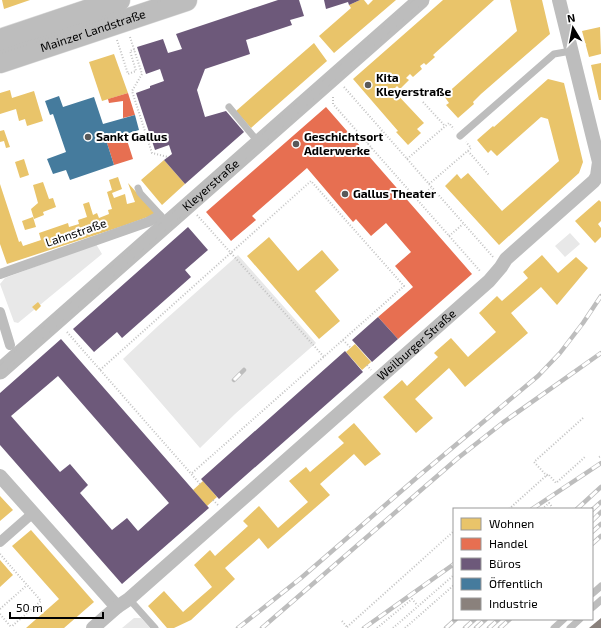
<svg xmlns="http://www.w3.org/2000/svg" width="601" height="628" viewBox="0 0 601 628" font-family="'Exo 2',sans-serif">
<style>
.green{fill:#e8e8e8}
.homes{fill:#e9c46a}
.shops{fill:#e76f51}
.offices{fill:#6d597a;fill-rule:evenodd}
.public{fill:#457b9d}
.industry{fill:#8a817c}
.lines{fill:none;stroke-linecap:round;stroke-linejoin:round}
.primary-casing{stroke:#dbdbdb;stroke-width:23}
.path{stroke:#c2c2c2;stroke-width:2;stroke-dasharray:1 2;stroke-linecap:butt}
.service{stroke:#bdbdbd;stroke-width:7}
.pedestrian{stroke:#bdbdbd;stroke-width:10}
.minor{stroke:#bdbdbd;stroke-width:14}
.tertiary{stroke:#bdbdbd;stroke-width:17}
.primary{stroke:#bdbdbd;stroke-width:22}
.tram{stroke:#bdbdbd;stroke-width:1}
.rail-casing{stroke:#bdbdbd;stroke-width:4.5}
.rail{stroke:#fff;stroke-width:3;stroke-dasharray:9;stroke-linecap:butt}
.poi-dot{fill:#595959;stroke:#fff;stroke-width:1.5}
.labels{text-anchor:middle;stroke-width:4;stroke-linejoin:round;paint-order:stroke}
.street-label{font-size:12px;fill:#000;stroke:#fff}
.poi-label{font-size:12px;font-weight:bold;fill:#000;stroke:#fff;text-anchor:start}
</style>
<rect width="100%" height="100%" fill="#fff"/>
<path class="green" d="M570,233L580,244L565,257L555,246Z
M96,244L102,254L18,323L14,322L0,284L5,278Z
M238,255L316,343L235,414L200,448L123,359L157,327Z
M134,618H141L150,628H122Z"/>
<path class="homes" d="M2,0H30L4,9Z
M360,0H364L368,5L373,0H396L334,53L319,36L351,8L349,5Z
M443,0H494L433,55L435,57L426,65L424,63L420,66L422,69L413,77L410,74L406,78L409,80L400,89L397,86L393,90L424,123L417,129L421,133L408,145L396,132L398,131L353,79Z
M510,0H542L550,34L481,94L473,102L474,104L458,118L446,105L449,103L444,96L517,31Z
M600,27L601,54L589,57L582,31Z
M314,43L327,61L251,128L236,111Z
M114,54L128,93L102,101L89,62Z
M601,63V100H599L591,65Z
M548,79L564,83L583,162L579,173L499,245L445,186L457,174L461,179L468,173L502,211L559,161L548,119L541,117L497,156L491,150L488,153L477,140L493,126L494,127Z
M10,90L12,98L34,91L43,121L27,126L25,119L19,121L16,109L0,114V93Z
M4,130L10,147L6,148L4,141L0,142V131Z
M24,159L29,175L20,178L15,162Z
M164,160L185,184L162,205L141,180Z
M118,177L122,189L112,193L114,198L125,194L127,204L135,202L128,183L156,214L123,226L7,264L0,244V184L19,242L21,241L23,246L41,240L39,233L68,223L69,227L79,224L78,220L87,217L83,204L89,202L93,215L97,213L99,218L109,214L108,210L112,209L107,192L112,190L109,180Z
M43,182L49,199L53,198L56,207L43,212L44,215L34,219L31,209L38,203L33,185Z
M599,200L601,202V221L598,224L601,228V237L595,243L575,221Z
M33,217L36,227L25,230L22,221Z
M269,237L298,271L322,250L339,270L315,291L340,321L319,339L247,256Z
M542,255L558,273L576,257L588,268L557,305L541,287L511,313L528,333L465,387L449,368L415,399L433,418L416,433L383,397L402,380L407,386L438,357L434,353L451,338L468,357L496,332L479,313L497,296L502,301L528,278L523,272Z
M38,302L41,306L36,311L32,307Z
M355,344L371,362L362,370L346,352Z
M354,423L381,454L365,466L354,454L320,484L330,495L268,549L259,538L225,568L235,579L191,620L174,628H167L148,606L164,591L183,612L212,587L194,565L210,550L215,556L248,526L243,521L259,506L278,528L308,502L289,481L306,467L310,472L344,443L338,437Z
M203,481L217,497L207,506L193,490Z
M0,496L13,510L0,521Z
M31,530L94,602L64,628H26L59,599L12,546Z
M0,560L13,575L0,587Z"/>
<path class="shops" d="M128,93L135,115L123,118V101L109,103L108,99Z
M326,107L472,274L398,339L378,317L413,287L395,266L411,252L386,223L371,236L356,219L353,222L307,168L252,216L256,220L231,241L206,212Z
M125,134L133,159L114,165L106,140Z"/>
<path class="offices" d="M278,0H299L304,16L290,20L292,25L246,40L250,54L205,69L197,90L205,117L226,111L244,132L185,184L164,160L172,154L169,145L155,150L136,93L150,88V86L164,81L160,69L146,74L137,47L163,39L168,53L182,49L176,34Z
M324,0H360L349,5L348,2L326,9Z
M188,227L208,250L185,270L191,277L122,338L117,332L94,352L73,329Z
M378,317L398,339L372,362L352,340Z
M61,339L209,508L122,584L0,445V393ZM58,376L169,503L138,531L127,518L112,530L80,493L88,485L70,464L60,472L11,416Z
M345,351L363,372L219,499L201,479Z"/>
<path class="public" d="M59,96L63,107L94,97L103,124L135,115L139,130L106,140L114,165L70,180L66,170L53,174L47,159L66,152L53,114L50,115L45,101Z"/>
<path class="industry" d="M601,618V628H589Z"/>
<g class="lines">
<g class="primary-casing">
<g id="primary">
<path d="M0,40L119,0"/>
<path id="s3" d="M0,62L186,0"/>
</g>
</g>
<path class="path" d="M130,37L142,74L132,91L152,153L168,157
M117,40L128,74L136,71L130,51L135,49
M344,87L493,257
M333,97V104L480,271
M423,102L445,126
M352,136L357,132
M367,143L382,131
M468,151L489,175
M366,152L372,148
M407,159L449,123L454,129
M429,184L471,148L466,142
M417,200L431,188
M197,215L324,357
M449,236L463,224
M67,332L200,484
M343,340L351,348
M367,365L371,370
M100,370L311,181L404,286L191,474
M599,457L601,456
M547,476L534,462L583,418
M213,500L218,505
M509,509L548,474L556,483L586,456
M542,509L549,503L552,507
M0,554L41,601L11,627
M0,609L27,585
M0,614L11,627
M342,621L348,628
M347,627L454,531
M377,628L412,599L417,605
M393,628L454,575
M405,628L454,585"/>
<path class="service" d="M229,107L259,143
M460,136L554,54L571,51
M138,188L140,193L164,219
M592,594L601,586
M129,599L155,628
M592,608L601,600
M554,628L564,619
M570,628L580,619"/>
<path class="pedestrian" d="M0,274L148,222L159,216
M0,312L10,345
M0,542L33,513"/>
<g class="minor">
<path d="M0,476L117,607"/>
<path id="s1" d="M93,628L117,607L129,599L489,281L501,267L506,259L594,181L597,176L599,162L559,0"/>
</g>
<path class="tertiary" id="s2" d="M0,371L421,0"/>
<use href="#primary" class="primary"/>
<path class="tram" d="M0,54L162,0
M0,365L414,0
M0,376L426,0"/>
<g class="rail-casing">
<path id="rail" d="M234,380L244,370
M532,509L601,463
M577,509L601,487
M592,510L601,502
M592,521L601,512
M592,532L601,524
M592,544L601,536
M238,628L301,578L421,474L538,376L560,353L583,323L601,296
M262,628L458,458L505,421L601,353
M364,628L454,564
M446,628L456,619
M465,628L475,619
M476,628L486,619
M489,628L499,619
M500,628L510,619"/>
</g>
<use href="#rail" class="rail"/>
</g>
<g class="poi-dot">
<circle cx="368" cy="85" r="4"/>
<circle cx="88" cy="137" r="4"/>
<circle cx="296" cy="144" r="4"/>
<circle cx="345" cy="194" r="4"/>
</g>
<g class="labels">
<g class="street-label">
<text dy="4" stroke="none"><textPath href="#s3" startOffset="98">Mainzer Landstraße</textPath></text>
<text dy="4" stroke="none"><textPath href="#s2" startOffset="281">Kleyerstraße</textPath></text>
<text transform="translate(76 233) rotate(-19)" y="4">Lahnstraße</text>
<text dy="4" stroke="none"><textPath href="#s1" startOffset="430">Weilburger Straße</textPath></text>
</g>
<g class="poi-label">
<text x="376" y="82">Kita<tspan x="376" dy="14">Kleyerstraße</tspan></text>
<text x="96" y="141">Sankt Gallus</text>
<text x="304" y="141">Geschichtsort<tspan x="304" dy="14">Adlerwerke</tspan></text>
<text x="353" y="198">Gallus Theater</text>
</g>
</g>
<rect x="453" y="508" width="140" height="112" fill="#ffffff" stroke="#999999"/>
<rect x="461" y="518" width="20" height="12" fill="#e9c46a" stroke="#999999"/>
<text x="489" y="528" font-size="12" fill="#000000">Wohnen</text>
<rect x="461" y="538" width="20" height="12" fill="#e76f51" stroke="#999999"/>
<text x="489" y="548" font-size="12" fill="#000000">Handel</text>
<rect x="461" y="558" width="20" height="12" fill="#6d597a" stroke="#999999"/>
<text x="489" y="568" font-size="12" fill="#000000">Büros</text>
<rect x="461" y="578" width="20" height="12" fill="#457b9d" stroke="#999999"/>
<text x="489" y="588" font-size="12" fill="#000000">Öffentlich</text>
<rect x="461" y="598" width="20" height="12" fill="#8a817c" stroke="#999999"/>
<text x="489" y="608" font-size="12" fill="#000000">Industrie</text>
<g transform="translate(573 28) rotate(350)" stroke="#ffffff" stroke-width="3" paint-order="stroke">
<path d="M0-3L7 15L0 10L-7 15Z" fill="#000000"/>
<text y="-6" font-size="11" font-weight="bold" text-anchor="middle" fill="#000000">N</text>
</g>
<path d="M10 612v6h93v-6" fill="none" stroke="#000000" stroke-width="2"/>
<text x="16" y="612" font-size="12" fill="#000000" stroke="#ffffff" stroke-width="3" paint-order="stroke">50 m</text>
</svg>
